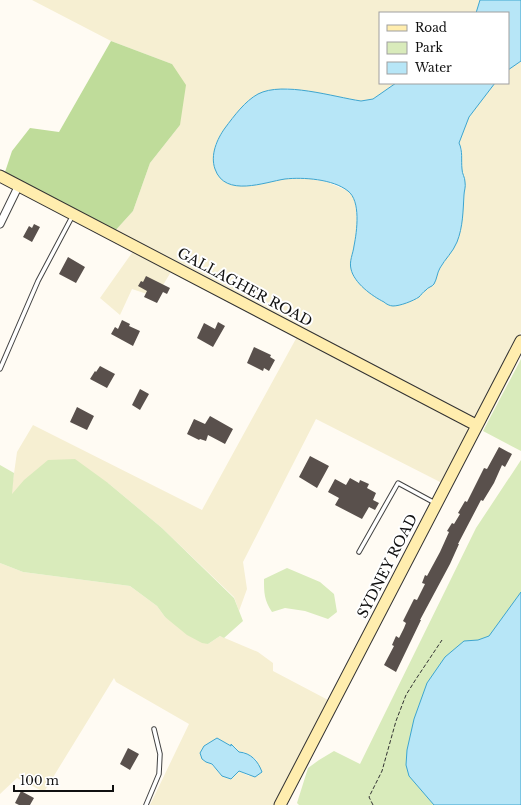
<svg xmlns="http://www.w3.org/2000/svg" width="521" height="805" viewBox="0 0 521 805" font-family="'Libre Baskerville',serif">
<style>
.farmland{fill:#f6efd2;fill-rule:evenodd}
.green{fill:#d9ebbb}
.forest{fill:#bfdc9a}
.water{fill:#b7e6f7;stroke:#3da5cf}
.building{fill:#59504c}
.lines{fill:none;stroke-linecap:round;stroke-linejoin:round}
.lane-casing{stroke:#434343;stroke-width:5.5}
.street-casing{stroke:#434343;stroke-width:9}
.secondary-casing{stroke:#323232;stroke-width:13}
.path{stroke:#323232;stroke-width:1;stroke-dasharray:4 2;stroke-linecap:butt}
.lane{stroke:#fff;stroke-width:3.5}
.street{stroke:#fff;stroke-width:7}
.secondary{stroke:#ffedae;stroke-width:11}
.labels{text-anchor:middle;stroke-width:4;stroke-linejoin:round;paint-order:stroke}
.street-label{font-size:14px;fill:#101010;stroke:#fff}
</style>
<rect width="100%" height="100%" fill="#fffbf3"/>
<path class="farmland" d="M32,0H480L476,13H380V83H396L373,99L361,101L287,88L256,95L246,103L229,123L215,145L228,183L250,186L283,179H311L327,182L348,191L354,198L356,210L357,224L354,246L351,260L354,278L361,285L384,302L411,300L417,298L426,289L433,285L440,269L456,242L464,205L465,180L462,172V149L459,143L469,117L495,83H508V70L521,61V332L475,420L114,232L133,211L150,163L180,125L172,64L111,41Z
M134,250L172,270L156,297L132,289L120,315L100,298Z
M298,335L472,426L442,483L316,419L243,562L247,589L239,611L234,597L162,528L108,483L11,495L17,452L33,425L202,510Z
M0,563L23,572L130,586L157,606L165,617L208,644L220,636L258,652L273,663V671L330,701L276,805H150L189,724L116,682L114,678L44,792L17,778L0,794ZM217,739L235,747L239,752H244L257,760L249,776L239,771L237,773L222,776L211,764Z"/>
<path class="green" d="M521,359V451L483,431Z
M75,459L108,483L162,528L234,598L243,621L224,638L220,636L208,644L202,643L187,635L165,617L157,606L130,586L23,572L0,563V465L14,473L12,494L24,480L48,460Z
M521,460V805H299L297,803L308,768L319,760L334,751L360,764L476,528Z
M287,568L320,582L334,594L337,612L328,619L305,611L285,608L272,612C264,600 264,593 264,579Z"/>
<path class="forest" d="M111,41L172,64L186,85L180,125L150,163L133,211L114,232L5,172L12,151L30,128L59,132Z"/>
<path class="water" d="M480,0H521V61L508,70V13H476Z
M396,83H495L469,117L459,143C463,151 461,160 462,169C462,174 465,177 465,182C466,187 464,191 464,195C463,211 463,227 457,242C453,252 445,259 440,268C437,273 437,279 434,284C432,287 428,287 426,290C423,292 421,295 419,297C413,301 400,306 393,306C390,306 386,304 384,302C372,296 354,283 351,269C349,261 353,254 354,246C357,231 361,201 348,191C333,179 303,177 285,179C265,182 225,198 215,169C210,155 217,139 225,128C234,116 245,101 258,94C283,81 334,97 361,101L373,99Z
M521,592V805H434L409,776L406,765L407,750L414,719L427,683L445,657L464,641L478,640L489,636Z
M217,738L231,746V744L239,752C251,753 258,761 262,772L255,777L239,771L231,779L222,776L212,764L206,762L202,759L200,753L204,746Z"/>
<path class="building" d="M34,224L40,227L32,242L23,237L29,226L32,228Z
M68,257L85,267L76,283L59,274Z
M146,276L170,288L167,294L163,292L157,303L144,297L147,291L138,286L141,281L143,282Z
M122,320L130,324L129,326L140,331L133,346L111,334L115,327L118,329Z
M218,322L225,326L213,347L197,338L204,323L215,329Z
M254,347L271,355L270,357L275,360L269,371L264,368L263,371L247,363Z
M100,366L115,374L107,388L90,379L95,371L96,372Z
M140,389L149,394L140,410L132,405Z
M77,407L94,416L87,430L70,422Z
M210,416L233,429L225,444L208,435L206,441L200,439L199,440L187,434L194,419L205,424Z
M499,447L512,454L505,467L502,465L494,483L483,501L481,500L458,544H459L450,564L420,620H421L396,672L384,665L394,646L392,645L396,636L399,638L404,628L406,623L403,621L414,599L417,600L425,584L422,583L425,575L427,576L440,552L449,532L447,531L452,523L454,524L460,514L458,513L465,501L467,502L484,468L487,469Z
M310,456L329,466L317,488L299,477Z
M350,478L359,483L360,480L369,484L367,488L376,493L373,500L379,503L375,510L369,507L362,519L335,505L339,498L328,492L335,479L346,485Z
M128,748L139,754L130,770L120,764Z
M21,791L34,798L30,805H19L15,803Z"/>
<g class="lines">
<g class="lane-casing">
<path id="lane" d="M0,369L38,281L73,215
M359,552L398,483L435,503
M146,805L159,774L160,754L154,729"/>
</g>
<g class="street-casing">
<path id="street" d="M0,224L19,185"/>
</g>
<g class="secondary-casing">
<path id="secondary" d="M0,176L476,425
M280,805L521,341"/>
</g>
<path class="path" d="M373,805L369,797L382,771L396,721L406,695L416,679L442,640"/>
<use href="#lane" class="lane"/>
<use href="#street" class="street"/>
<use href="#secondary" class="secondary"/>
</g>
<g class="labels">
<g class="street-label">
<text transform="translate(245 287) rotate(28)" y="5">GALLAGHER ROAD</text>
<text transform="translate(387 566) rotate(-63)" y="5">SYDNEY ROAD</text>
</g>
</g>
<rect x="379" y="12" width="130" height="72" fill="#ffffff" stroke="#9f9f9f"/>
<rect x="387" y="25" width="20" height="6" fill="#ffedae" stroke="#9f9f9f"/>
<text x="415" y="32" font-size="12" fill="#101010">Road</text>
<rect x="387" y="42" width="20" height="12" fill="#d9ebbb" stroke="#9f9f9f"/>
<text x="415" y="52" font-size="12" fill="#101010">Park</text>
<rect x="387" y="62" width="20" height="12" fill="#b7e6f7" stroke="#9f9f9f"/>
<text x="415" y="72" font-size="12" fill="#101010">Water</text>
<path d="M14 785v6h99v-6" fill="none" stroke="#101010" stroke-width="2"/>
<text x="20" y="785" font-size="12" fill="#101010" stroke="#ffffff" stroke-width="3" paint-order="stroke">100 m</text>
</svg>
